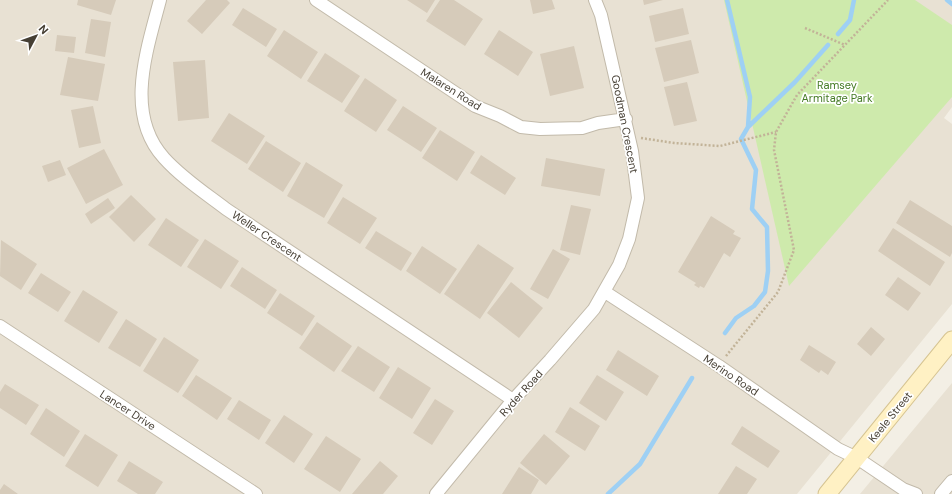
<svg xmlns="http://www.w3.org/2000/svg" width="952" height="494" viewBox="0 0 952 494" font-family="'DM Sans',sans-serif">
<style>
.residential{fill:#e8e1d3}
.green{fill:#ceeaac}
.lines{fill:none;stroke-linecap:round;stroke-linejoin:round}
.stream{stroke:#9ed0f4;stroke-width:4.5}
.building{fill:#d6cbba}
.street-casing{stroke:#c2baaa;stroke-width:14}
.secondary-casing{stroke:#d6c492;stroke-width:19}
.path{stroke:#c2b398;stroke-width:2.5;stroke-dasharray:2 2;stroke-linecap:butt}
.street{stroke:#fff;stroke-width:12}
.secondary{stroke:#fff1c4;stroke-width:17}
.labels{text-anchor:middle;stroke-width:3.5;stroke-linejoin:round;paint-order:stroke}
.park-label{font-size:11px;fill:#457b25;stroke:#fff}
.street-label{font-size:11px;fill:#463f34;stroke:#fff}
</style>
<rect width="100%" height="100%" fill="#f3efe5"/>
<path class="residential" d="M0,0H952V107L944,118L952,124V304L797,494H0Z
M952,383V494H860Z"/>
<path class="green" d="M724,0H915L952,25V97L789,286Z"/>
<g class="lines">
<path class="stream" d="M727,0L750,97L748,127
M947,0L952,4
M838,34L850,20L854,0
M725,333L736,318L754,306L765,292L768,271L767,227L752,209L756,170L741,139L748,127L795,82L828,45
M608,494L640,464L692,378"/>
</g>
<path class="building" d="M78,0H116L111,15L77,5Z
M206,0H227L230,3L202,34L187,21Z
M407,0H435L427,13Z
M440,0H454L483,19L465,46L426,21Z
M530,0H552L555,9L533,14Z
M643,0H663L644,5Z
M243,8L277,29L266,47L232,25Z
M683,8L689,34L655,42L649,16Z
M91,19L111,22L105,57L85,53Z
M284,30L318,52L301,79L267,56Z
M499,30L533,52L518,76L484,54Z
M57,35L76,37L74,53L55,51Z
M691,40L699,73L664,82L655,48Z
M574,46L584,88L550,96L540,54Z
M325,53L360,76L342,103L307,81Z
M68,57L105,64L98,101L60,95Z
M205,60L209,118L178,121L173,62Z
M365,78L397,100L376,132L344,111Z
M687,82L697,121L674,126L664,87Z
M93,106L101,143L79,148L71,110Z
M403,106L437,128L421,152L387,130Z
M229,113L265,136L247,164L211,141Z
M440,130L475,152L457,181L422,158Z
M266,141L301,163L283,192L248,169Z
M104,149L123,185L86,204L67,168Z
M481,155L516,178L505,195L470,173Z
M546,158L605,169L600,196L541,186Z
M60,160L66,175L48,182L42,166Z
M306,162L343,185L324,218L287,196Z
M131,195L156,219L134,242L109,217Z
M343,197L377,218L360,244L327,223Z
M108,198L115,208L91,224L85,214Z
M910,200L952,226V253L950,257L896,223Z
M571,205L591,209L580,255L560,250Z
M711,216L735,231L733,234L741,238L730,257L724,253L704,288L700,286L699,288L694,285L696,283L678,272Z
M166,218L199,240L181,267L148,245Z
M893,228L945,262L930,286L878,251Z
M376,231L412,253L401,271L365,248Z
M205,239L239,261L221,289L187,267Z
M1,240L37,264L21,290L0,276Z
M478,244L514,268L480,319L444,294Z
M422,246L457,269L440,294L406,271Z
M553,249L570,259L548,299L530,289Z
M242,267L277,290L265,309L230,286Z
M41,273L71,292L58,312L28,293Z
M898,277L921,293L908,311L885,295Z
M511,282L543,308L519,338L487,313Z
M83,290L118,312L99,343L64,321Z
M280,293L315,316L302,336L267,313Z
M126,319L157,339L140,367L108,348Z
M317,322L352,346L334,372L299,348Z
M871,327L885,339L871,356L857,344Z
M164,337L199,360L178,393L143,371Z
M809,345L836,362L828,375L821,370L819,373L800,360Z
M358,346L390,367L374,392L341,371Z
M618,350L659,376L647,396L606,370Z
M398,367L431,388L412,419L379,398Z
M196,375L232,398L217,420L182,396Z
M597,375L624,392L606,421L579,403Z
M5,384L39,405L26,425L0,408V392Z
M435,399L454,411L432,445L413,433Z
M239,400L271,420L259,440L227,419Z
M570,407L600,426L585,451L555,432Z
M46,408L80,431L64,457L30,434Z
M284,415L313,434L294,463L265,443Z
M742,426L780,451L768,468L731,444Z
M85,434L118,455L98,487L65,466Z
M544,434L570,456L546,485L520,463Z
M326,436L361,459L340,492L304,469Z
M129,461L163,482L155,494H138L117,481Z
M380,461L398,476L383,494H352Z
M736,466L757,479L747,494H718Z
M519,467L539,480L531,494H502Z
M4,484L18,494H0V490Z"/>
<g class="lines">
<g class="street-casing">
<path id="street" d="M160,0C147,50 124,114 164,158C182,178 205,193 226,209L513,400
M316,0L475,106L500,116L521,127L540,129L582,128L598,123L626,119
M605,292L719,366L838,449L857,458L903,489L916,494
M0,326L256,494
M436,494L513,400L550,360L594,309L619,265L629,239L638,198L632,151L601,15L595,0
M941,494L952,481"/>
</g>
<g class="secondary-casing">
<path id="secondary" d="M827,494L952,340"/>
</g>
<path class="path" d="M805,28L845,45
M641,138L674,143L720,146L776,132
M726,356L778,292L794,250L774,150L776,132L797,95L888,0"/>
<use href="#street" class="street"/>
<use href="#secondary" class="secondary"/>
</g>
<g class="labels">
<g class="park-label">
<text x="837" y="89">Ramsey<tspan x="837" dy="13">Armitage Park</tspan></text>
</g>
<g class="street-label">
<text transform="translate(451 89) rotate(32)" y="4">Malaren Road</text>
<text transform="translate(625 124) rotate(79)" y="4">Goodman Crescent</text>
<text transform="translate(267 236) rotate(34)" y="4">Weller Crescent</text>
<text transform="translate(731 375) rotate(34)" y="4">Merino Road</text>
<text transform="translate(521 393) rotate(-48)" y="4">Ryder Road</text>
<text transform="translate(128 410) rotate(33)" y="4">Lancer Drive</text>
<text transform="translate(890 417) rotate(-51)" y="4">Keele Street</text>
</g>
</g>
<g transform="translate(36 36) rotate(49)" stroke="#ffffff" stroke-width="3" paint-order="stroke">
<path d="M0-3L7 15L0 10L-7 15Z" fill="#463f34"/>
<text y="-6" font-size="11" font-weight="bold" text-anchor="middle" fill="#463f34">N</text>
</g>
</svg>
